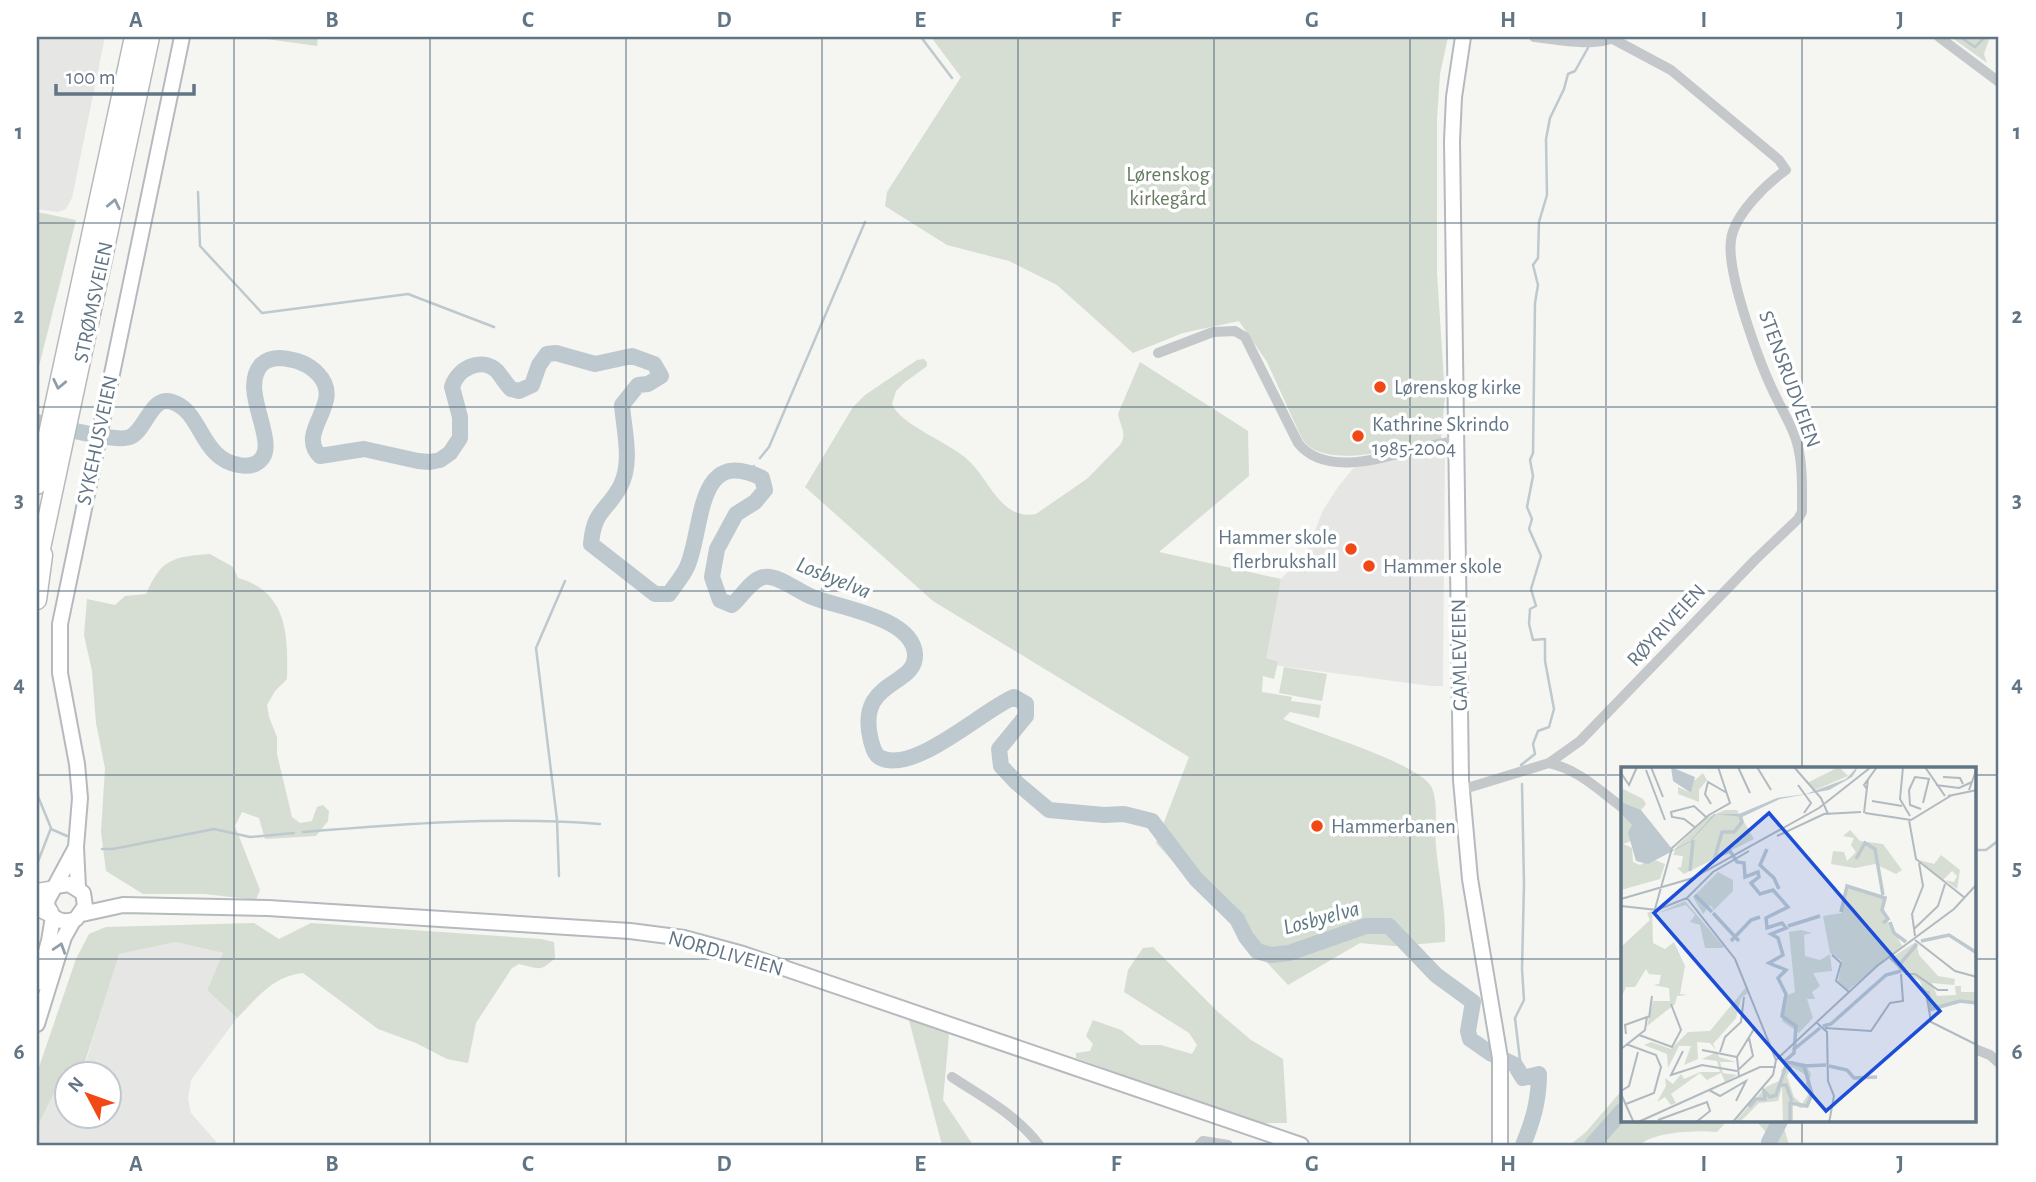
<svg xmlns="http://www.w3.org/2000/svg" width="2036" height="1182" viewBox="0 0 2036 1182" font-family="'Alegreya Sans',sans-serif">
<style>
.built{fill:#e6e7e5}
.green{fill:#d6ddd2}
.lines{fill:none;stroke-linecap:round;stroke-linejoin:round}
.stream{stroke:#bdc9ce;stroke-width:2.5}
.river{stroke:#bdc9ce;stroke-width:16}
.secondary-casing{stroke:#b4babe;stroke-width:18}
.highway-casing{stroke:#b6babd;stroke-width:21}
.street{stroke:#c4c8cb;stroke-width:10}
.secondary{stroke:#fff;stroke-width:14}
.highway{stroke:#fff;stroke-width:18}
.oneway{stroke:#919eaa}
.grid{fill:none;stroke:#627585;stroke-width:2;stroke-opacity:0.55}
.poi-dot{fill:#f14816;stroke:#fff;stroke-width:2.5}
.labels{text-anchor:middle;stroke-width:7;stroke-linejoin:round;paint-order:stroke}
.park-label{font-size:21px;fill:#667b61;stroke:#fff}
.street-label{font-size:21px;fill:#627585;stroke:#fff}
.poi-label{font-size:21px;fill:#627585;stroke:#fff;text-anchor:start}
.water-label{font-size:23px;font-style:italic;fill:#5d7882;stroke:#fff}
.inset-river{fill:none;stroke:#bdc9ce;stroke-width:3.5}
.inset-road{fill:none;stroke:#b1bac0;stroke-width:2}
.view{fill:#1d4ed8;fill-opacity:0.15;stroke:#1d4ed8;stroke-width:3.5}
.inset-edge{fill:none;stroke:#627585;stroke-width:3.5}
.neatline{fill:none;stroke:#627585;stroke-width:2.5}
.grid-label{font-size:23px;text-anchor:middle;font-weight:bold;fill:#627585}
</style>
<rect width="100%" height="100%" fill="#f5f5f1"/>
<path class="built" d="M37,37H105L72,198L66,209L58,212L37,209Z
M1445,448L1443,686H1431L1264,664L1281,579L1306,553L1323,510L1338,487L1355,466Z
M176,942L223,953L207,990L237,1018L191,1080L188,1099L191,1113L219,1145H37V1127L57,1085L66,1076V1116H108V1074L69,1073L84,1068L118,954Z"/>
<path class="green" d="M253,37H318L317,46Z
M931,37H1448L1440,74L1437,119V273L1445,396L1441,439C1407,446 1325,473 1302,439L1267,362L1239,321L1183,333L1133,353L1057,285L1009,261L947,245L885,206L887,192L961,77Z
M1951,37H1990L1984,54L1987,63Z
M37,212L76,220L37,374Z
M924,359L927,362V366L904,383L896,391L892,404C900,425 951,443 969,461C990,481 1002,521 1036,514L1088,478L1120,445C1128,434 1120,426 1118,414L1140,362L1248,431L1249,476L1159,552L1281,579L1266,658L1278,662L1274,679L1263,676L1262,692L1292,697L1291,701L1321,705L1319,718L1290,712L1283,719C1311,731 1422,764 1432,788C1439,806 1434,828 1436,847C1439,878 1446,910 1445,942L1394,946L1360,943L1288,985L1156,843L1189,757L933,601L805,487L853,407L865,395L917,360Z
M210,554L233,567L238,578C288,592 288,636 287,679L275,691L267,705L269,717L277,737V754L292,817L300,823L312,821L317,807L323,805L329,811L328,821L316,836L265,839L259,818L242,812L235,826L260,890L256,900L205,894H143L106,871L101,832L105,768L96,723L92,671L84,635L87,599L115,605L125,596L146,594C162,558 173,557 210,554Z
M1284,667L1327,674L1322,701L1279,693Z
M254,923L279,939L311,923L541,939L554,942L555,958C540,973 538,968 519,964L512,968L476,1023L468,1063L447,1059L416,1043L378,1029L303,973C273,976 257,998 237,1018L207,990L223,953L176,942L119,954L83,1068L66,1074L58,1085L37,1127V1073L76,959L89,934L106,927Z
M1153,947L1218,1012L1251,1040L1283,1059L1287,1123H1252L1076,1058V1053L1090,1051L1093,1044L1086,1036L1093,1020L1121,1030L1140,1045H1161L1192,1054L1197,1045L1189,1033L1124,992L1128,970L1143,948Z
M906,1009L950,1024L943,1100L973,1145H942Z
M1623,1089V1121H1727L1717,1132C1698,1130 1653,1132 1640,1145H1570L1586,1132Z
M1756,1121H1782L1789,1145H1767L1765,1131Z"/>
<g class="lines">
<path class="stream" d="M921,37L952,78
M1960,37L1975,47L1985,37
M198,192L200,246L262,313L408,294L494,327
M760,458L769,447L865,222
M750,472L754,466
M1521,765L1535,754L1533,744L1538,731L1549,727L1554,709L1545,661V639L1533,640L1529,624L1530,609L1536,606L1531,589L1541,556L1529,529L1532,519L1527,507L1533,476L1530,460L1533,453L1535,303L1538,285L1533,265L1538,258L1539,222L1547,195L1546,139L1550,118L1564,89L1568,74L1575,71L1589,46
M37,794L51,828L37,864
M51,829L67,836
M303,832C402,824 501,816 600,824
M102,849H113L214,829L250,837L294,833
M1975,850H1986L1999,840
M559,876L557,820L536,648L565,581
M1515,1065L1520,1060L1515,1018L1524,1000L1522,969L1524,884L1522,784"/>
<path class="river" d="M37,422C55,426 116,443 130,437C148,429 151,390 177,404C202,416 202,459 239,465C244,466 250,466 255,464C286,449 237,393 261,365C266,360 273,358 280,358C294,359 309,364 318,374C346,403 295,431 320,456L364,449L418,461L430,462L440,460L450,453L460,438V417L452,387C457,369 481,356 497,371C502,377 506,384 511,389L519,391L532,385L539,365L547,354L556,353L595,364L632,356L654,364L661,376L648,384L638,385L622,405C624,431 633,463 620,487C606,512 594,510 591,544L655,594H669C675,585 683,576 687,567C704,529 695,445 762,478L765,490L755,502L736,514L717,549L712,577L720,600L732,605C741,598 751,579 764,577C777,574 799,592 812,597C839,608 912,617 915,654C917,688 855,678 871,741C873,747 874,755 881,758C915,774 984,709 1014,697L1026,704V716L999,749L1001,766L1017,783L1049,810L1104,815L1124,814L1152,821L1196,879L1237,919L1246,937L1257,951L1271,955L1289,953L1366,926H1389L1436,975L1473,1002L1468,1031L1470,1039L1490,1053L1515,1065L1523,1078L1539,1074C1539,1100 1533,1121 1523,1145
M1592,1145L1623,1110
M1770,1145L1769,1142L1780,1121"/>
<g class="secondary-casing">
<path id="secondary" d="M1463,37L1454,97L1452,141L1461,780L1470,879L1500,1058V1145
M56,886L69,884L83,893L85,906L76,919C61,925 48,918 47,901L75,849
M78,888L76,847L80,798L77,764L60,673V624L182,37
M82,914L123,905L268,908L630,931L684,938L743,954L1301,1145
M37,983L49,941L53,917
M37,1024L64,937L73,921"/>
</g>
<g class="highway-casing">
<path id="highway" d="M37,485L134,37
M37,567L150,37
M37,600L43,555
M37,893L50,891
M37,906L49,912"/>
</g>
<path class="street" d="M1534,37C1561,40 1590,47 1617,37
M1939,37L1999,82
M1158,353L1213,332L1235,331L1245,337L1298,443C1332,486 1411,445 1457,441
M1549,763L1580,741L1756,559L1798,519L1802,512C1802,489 1803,464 1797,443C1793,427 1784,414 1777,399C1761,368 1726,273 1731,240C1734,215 1766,184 1786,170L1779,160L1671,70L1613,39
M1461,790L1549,763C1578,769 1600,791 1623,808
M1975,1049L1990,1055L1999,1063
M952,1077C982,1097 1017,1115 1039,1145
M1199,1145L1203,1141L1228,1145"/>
<use href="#secondary" class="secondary"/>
<use href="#highway" class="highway"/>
</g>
<defs><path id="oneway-chevron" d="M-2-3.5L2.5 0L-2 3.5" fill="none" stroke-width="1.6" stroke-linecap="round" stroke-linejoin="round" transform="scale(1.75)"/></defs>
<g class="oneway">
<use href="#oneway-chevron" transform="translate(114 204) rotate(-78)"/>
<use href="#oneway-chevron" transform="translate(59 384) rotate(102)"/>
<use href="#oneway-chevron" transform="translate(60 948) rotate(-72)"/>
</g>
<path class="grid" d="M234,37V1145M430,37V1145M626,37V1145M822,37V1145M1018,37V1145M1214,37V1145M1410,37V1145M1606,37V1145M1802,37V769M37,223H1999M37,407H1999M37,591H1999M37,775H1623M1975,775H1999M37,959H1623M1975,959H1999M1802,1121V1145"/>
<g class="poi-dot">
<circle cx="1380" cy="387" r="7"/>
<circle cx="1358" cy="436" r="7"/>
<circle cx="1351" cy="549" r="7"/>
<circle cx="1369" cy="566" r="7"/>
<circle cx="1317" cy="826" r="7"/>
</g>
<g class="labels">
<g class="park-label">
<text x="1168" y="181">Lørenskog<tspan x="1168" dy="24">kirkegård</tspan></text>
</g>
<g class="street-label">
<text transform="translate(93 302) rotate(-78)" y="7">STRØMSVEIEN</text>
<text transform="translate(1790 379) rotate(70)" y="7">STENSRUDVEIEN</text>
<text transform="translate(97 440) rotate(-78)" y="7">SYKEHUSVEIEN</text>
<text transform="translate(1666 625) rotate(-47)" y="7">RØYRIVEIEN</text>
<text transform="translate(1459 655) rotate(-91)" y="7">GAMLEVEIEN</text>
<text transform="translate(726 953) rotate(16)" y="7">NORDLIVEIEN</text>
</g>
<g class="poi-label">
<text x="1394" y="394">Lørenskog kirke</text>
<text x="1372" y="431">Kathrine Skrindo<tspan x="1372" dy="24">1985-2004</tspan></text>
<text x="1337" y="544" text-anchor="end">Hammer skole<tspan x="1337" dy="24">flerbrukshall</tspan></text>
<text x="1383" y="573">Hammer skole</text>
<text x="1331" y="833">Hammerbanen</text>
</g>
<g class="water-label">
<text transform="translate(834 577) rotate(22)" y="8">Losbyelva</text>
<text transform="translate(1321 917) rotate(-15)" y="8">Losbyelva</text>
</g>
</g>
<g transform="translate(1621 767)">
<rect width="355" height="355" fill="#f5f5f1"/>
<path d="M218,0L227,9L194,23L186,16ZM82,6L86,13L78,23V35L57,27V20L70,26L73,14ZM0,21L22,32L25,37L20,43L1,36ZM104,43H116L133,72L63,107L56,101L60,100L62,89L52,88L56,79L87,50ZM0,47L11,58L10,74L2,77L11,81L12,95L19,98L31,92L44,97L39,112L0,123ZM229,63L239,74L262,77L281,103L275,107L254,97L234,101L210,97L212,84L223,85L226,94L235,85L230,78L233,71L222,69ZM320,88L339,103L336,122L324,113L333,115L336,109L331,104L322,113L298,93L313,97ZM97,105L112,113V124L93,143L96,147L89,138L82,147L72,130ZM227,119L266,130L261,145L282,180L227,223L217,215L221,194L209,186L202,149L221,146ZM64,134L103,180L101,181H84L79,158L69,155L74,148L65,138L37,146ZM31,144L32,176L44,182L53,175L64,199L59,227L67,228L56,229L54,237L26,259L32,234H49L48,221L32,218L38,217L40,208L28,207L25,202L14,220H5L0,231V180L29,153L26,146ZM180,163L191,166L183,168L184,189L199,193L209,187L211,204L192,206L199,219L191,225L194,232H186L192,251L178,266L161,254L163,230L174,225L168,165ZM295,175L298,188L317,209L334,212L333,218L311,216L316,229L335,228L334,219H340V225H355V237L345,234L309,245L299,214L279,204L270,191ZM126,219L128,225L120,231L115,251L92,277L95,283L89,276L76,275L77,292L63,298L70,279H58L47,301L46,287L23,278L30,275L50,282L67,265L89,264ZM96,285L98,290L115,295H99L102,306L116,308L104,315L100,306L86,313L79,306L50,327L55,336L50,338L44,330L36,335L45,319L44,311L52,317L60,307L63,312L79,305H99L96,294L81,292ZM168,295L183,296L190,307L187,319L192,325L187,340L179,341L172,336V355H162L161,320L157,334L138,336L119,355L113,356L145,320L162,312L160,303ZM171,300L187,309L184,319L188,326L181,337L173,330L166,309Z" fill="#d6ddd2" fill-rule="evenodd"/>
<path d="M50,0L74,10L70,26L52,14ZM236,0L235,4L231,10L208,23L159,32L121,50L95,47L69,75L27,97L15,94L7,66L11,58L0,47V35L20,43L52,83L69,74L93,47H118L156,31L185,27L225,12Z" fill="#bdc9ce"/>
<path class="inset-river" d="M119,47L121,55L113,65H101L94,90L109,84L116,95L123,96L124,110L137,105L138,110L130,116L139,127L152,123L167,140L145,151L146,161L161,156L165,161L150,167L157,171L162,188L148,196L165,203L157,211L165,227L161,249L175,259L173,286L164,294L183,299L191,327L186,339L169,336V356M146,82L139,98L153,111L158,122M235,92L244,76L254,82L262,128M69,104L72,73M74,128L91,145M220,145L226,119L264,131L261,143L267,152L262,156M92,146L118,174M269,155L273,166L285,175M167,159L199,149M110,174L130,153L139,150M300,174L328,168L356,186M279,197L296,177M307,224L310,242L339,234L356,236M202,259L210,257L265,208L280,204M172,283L199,261M182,299L205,298M208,299L226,303L233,311L256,310M157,318H165L171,334M128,340L135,332H144L143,324L149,330L155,328L166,296"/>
<path class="inset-road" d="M30,0L42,30M117,0L129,26M136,0L150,23M173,0L200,31L207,47M282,0L279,32L289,49M304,0L324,29M25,3L44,53M0,6L8,18L16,0M322,10L339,11L342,17M177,18L190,36L183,46M315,18L338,21L351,15M246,22L243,18L256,0M348,23L356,1M327,29L356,23M251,34L281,39M302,36L308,12M90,37L84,27L87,15L106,26M300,42L289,38L288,23L294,10L309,12M243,46L247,12M244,46L290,53L331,28M288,53L295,92L344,131M75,61L63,52L51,50L50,45L73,39L85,50M156,69L203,47L240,45M66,131L114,192L155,293L152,308L111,356M0,132L72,111L198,41L250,0M0,139L36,143L66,131L92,105L128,84M34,142L51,81L88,48L109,36L97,0M293,162L317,139L324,117M294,169L291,147L302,119L298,96M294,173L334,204L356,210M211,188L220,196L215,214L228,225M269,191L305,225L310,255L356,278M284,207H294L317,223H327M28,251L31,229M195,255L206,265L207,314L213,329L208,356M204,261L250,264L269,236L282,234L280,207M5,267L4,258L26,250L24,263L18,268M5,277L35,288L40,300L33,326L5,337M0,282L18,268L51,280L60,263L50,237M81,283L116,290M62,284L50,308L81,298L116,304M99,285L104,270L120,255L123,230M155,293L256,199L333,142L356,117M116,304L132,289L128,271M118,310L116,290L133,262L128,255M88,323L99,329L125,314L115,334M0,324L8,319L17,285M0,327L13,356M37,353L86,335L89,344L74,356M15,356L139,300H155"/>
<path class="view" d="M148,46L319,244L205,344L33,146Z"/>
<rect width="355" height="355" class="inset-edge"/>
</g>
<rect width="2036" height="1182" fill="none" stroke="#ffffff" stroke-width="77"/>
<g transform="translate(88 1095) rotate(311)"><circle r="33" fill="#ffffff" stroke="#c0c8ce" stroke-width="2"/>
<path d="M0-5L12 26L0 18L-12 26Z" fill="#f14816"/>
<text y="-10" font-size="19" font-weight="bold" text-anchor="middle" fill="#627585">N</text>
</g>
<path d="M56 84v10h138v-10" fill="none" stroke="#627585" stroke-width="3.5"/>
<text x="66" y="84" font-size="21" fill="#627585" stroke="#ffffff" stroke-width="5" paint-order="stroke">100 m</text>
<rect x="38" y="38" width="1959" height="1106" class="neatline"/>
<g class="grid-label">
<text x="136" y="27">A</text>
<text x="332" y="27">B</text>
<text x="528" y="27">C</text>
<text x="724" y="27">D</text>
<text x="920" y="27">E</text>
<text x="1116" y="27">F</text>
<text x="1312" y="27">G</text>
<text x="1508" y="27">H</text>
<text x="1704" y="27">I</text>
<text x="1900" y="27">J</text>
<text x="19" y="139">1</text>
<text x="2017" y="139">1</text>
<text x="19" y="323">2</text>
<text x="2017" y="323">2</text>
<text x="19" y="507">3</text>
<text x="2017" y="507">3</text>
<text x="19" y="691">4</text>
<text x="2017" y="691">4</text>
<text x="19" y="875">5</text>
<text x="2017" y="875">5</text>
<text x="19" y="1059">6</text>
<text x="2017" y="1059">6</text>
<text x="136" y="1171">A</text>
<text x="332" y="1171">B</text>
<text x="528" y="1171">C</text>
<text x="724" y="1171">D</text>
<text x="920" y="1171">E</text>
<text x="1116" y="1171">F</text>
<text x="1312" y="1171">G</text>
<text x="1508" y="1171">H</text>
<text x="1704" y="1171">I</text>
<text x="1900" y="1171">J</text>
</g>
</svg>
